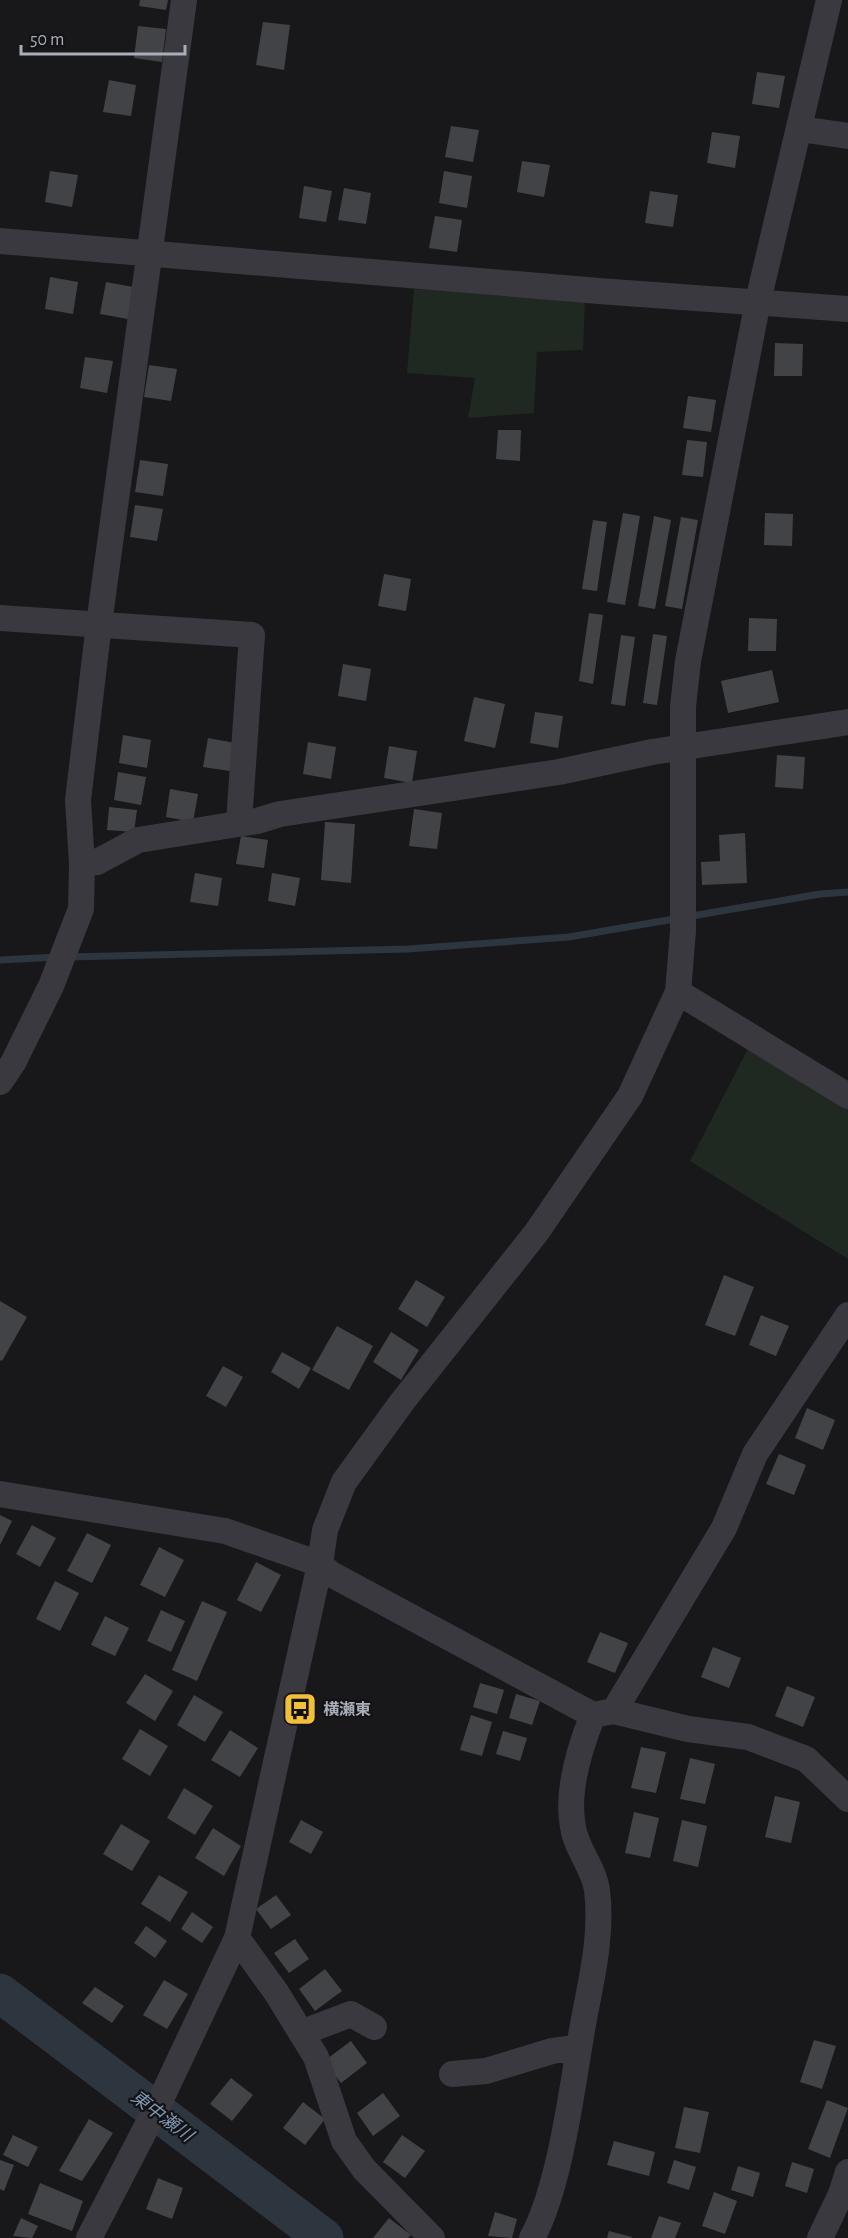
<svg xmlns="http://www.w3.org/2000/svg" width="848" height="2238" viewBox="0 0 848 2238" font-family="'Alegreya Sans','Noto Sans JP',sans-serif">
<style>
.green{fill:#1f2821}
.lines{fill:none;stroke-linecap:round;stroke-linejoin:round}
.stream{stroke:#2d353e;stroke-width:7}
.river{stroke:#2d353e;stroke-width:39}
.building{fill:#424347}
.minor{stroke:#39393f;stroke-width:26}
.labels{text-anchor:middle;stroke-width:4.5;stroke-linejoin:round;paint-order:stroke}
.poi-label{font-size:16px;font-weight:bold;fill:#aaaeb9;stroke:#131315;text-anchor:start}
.water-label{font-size:18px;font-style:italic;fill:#8199b4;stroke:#131315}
</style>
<rect width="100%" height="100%" fill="#18181a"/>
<path class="green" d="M414,289L585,298L583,350L537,352L534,413L468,418L475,378L407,373Z
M752,1041L848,1102V1259L690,1161Z"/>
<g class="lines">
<path class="stream" d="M69,957L408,949L569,937L820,894L848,892
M0,960L58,957"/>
<path class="river" d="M0,1993L324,2238"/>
</g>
<path class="building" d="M140,0H168L166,10L139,6Z
M263,22L290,25L284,70L256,65Z
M138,26L166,29L162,62L134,58Z
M757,72L785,76L779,108L752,104Z
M109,80L136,85L131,116L103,112Z
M451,126L479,130L473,162L445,157Z
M712,132L740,136L735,168L707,163Z
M522,161L550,165L544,197L517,192Z
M50,171L78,175L72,207L45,202Z
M444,171L472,176L467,208L439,203Z
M304,186L332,191L326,222L299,218Z
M344,188L371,193L366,224L338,220Z
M650,191L678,195L673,227L645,223Z
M435,216L462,220L457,252L429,248Z
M50,277L78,282L73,314L45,309Z
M106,282L133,287L128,319L100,314Z
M775,343L803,344L802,376H774Z
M85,357L113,361L107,393L80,388Z
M149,365L177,369L171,401L144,397Z
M688,396L716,400L711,432L683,428Z
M498,430H521L520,461L496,459Z
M687,440L707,442L703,477L682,475Z
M140,460L168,464L163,496L135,492Z
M135,505L163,509L157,541L130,537Z
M623,513L640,516L625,605L607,602Z
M765,513L793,514L792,546L764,545Z
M654,516L671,520L655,609L638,606Z
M681,517L698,520L682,609L665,606Z
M593,520L607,522L597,591L582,589Z
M384,574L411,579L406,611L378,606Z
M589,613L603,615L593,684L579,681Z
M749,618L777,619L776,651H748Z
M653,634L667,636L657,705L643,703Z
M621,635L635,637L625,706L611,704Z
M343,664L371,669L366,701L338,696Z
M772,670L779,702L728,713L721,681Z
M474,697L505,704L495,748L464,741Z
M535,712L563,716L558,748L530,743Z
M123,735L151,740L147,768L119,763Z
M208,738L235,743L230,771L203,767Z
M308,742L336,747L331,779L303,774Z
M389,746L417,751L412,783L384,778Z
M777,755L805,757L803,789L775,787Z
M118,772L146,777L141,805L114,800Z
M170,789L198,794L193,822L166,817Z
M109,807L137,810L134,832L107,830Z
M414,809L442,813L437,849L409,846Z
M325,822L355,824L351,883L321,880Z
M745,833L747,883L702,885L701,862L720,861L719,835Z
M241,836L268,840L264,868L236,864Z
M195,873L222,878L218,906L190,902Z
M272,873L300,878L295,906L268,901Z
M724,1275L754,1287L735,1336L705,1325Z
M416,1280L445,1297L427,1327L398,1309Z
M0,1301L27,1317L2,1361L0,1360Z
M761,1315L789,1326L776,1356L749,1345Z
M337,1326L373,1346L349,1390L312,1370Z
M391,1332L419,1350L401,1380L373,1362Z
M282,1352L311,1368L299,1389L271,1372Z
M223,1366L243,1377L226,1407L206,1396Z
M807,1408L835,1420L823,1450L795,1438Z
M779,1454L806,1465L794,1495L766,1484Z
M0,1515L12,1521L0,1545Z
M32,1525L56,1538L40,1567L16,1554Z
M87,1533L111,1545L92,1583L67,1571Z
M159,1547L184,1560L165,1597L140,1585Z
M256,1562L281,1575L261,1612L237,1600Z
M55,1581L79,1593L60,1631L36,1619Z
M202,1601L227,1612L197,1681L172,1670Z
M161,1610L185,1621L171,1652L147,1641Z
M105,1616L129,1628L115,1656L91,1645Z
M600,1632L628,1643L615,1673L587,1662Z
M713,1647L741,1658L729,1688L701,1677Z
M145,1674L173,1691L155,1721L126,1703Z
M480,1683L504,1690L497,1714L473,1707Z
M787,1686L815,1697L803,1727L775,1716Z
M516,1694L540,1701L532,1725L509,1718Z
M194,1695L223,1712L205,1742L177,1725Z
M471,1715L492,1722L482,1756L460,1750Z
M140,1729L168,1746L150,1776L122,1759Z
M230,1730L258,1748L240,1777L211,1760Z
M503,1731L527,1738L520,1761L496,1754Z
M641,1747L666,1752L656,1793L631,1788Z
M690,1758L715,1764L705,1804L680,1799Z
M184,1788L213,1806L195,1835L167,1818Z
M775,1796L800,1802L791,1843L765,1837Z
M634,1812L659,1818L650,1858L625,1853Z
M301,1820L323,1832L311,1854L289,1842Z
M682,1820L707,1826L698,1867L673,1861Z
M121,1824L150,1841L132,1871L103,1854Z
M213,1828L241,1846L224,1876L195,1858Z
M159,1875L188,1892L170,1922L141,1904Z
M276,1895L291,1915L271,1929L256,1909Z
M192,1912L213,1927L202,1943L181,1929Z
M146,1926L167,1941L155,1958L134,1943Z
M295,1939L309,1959L289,1973L274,1953Z
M325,1969L342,1991L315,2011L299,1989Z
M164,1980L188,1994L167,2029L143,2015Z
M95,1987L124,2006L112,2023L82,2003Z
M814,2040L836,2046L822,2089L800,2082Z
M351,2041L367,2063L341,2083L324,2061Z
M231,2078L253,2095L232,2121L210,2104Z
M383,2093L400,2116L373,2136L357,2113Z
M827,2100L848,2108L830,2158L808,2149Z
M303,2102L325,2119L305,2145L283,2128Z
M684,2107L709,2112L700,2153L675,2148Z
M89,2119L113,2133L82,2181L59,2171Z
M13,2135L38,2147L28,2167L3,2155Z
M402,2135L425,2151L405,2178L383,2162Z
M614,2141L655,2152L649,2176L607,2165Z
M0,2160L14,2165L4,2191L0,2189Z
M674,2160L696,2167L689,2190L667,2183Z
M792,2162L814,2169L807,2193L785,2186Z
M738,2166L760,2173L753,2197L731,2190Z
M158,2178L183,2188L172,2219L146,2209Z
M40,2183L83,2201L72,2231L28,2214Z
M714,2192L737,2201L725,2234L702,2226Z
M495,2212L517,2219L512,2238L488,2236Z
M659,2216L681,2223L675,2238H651Z
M21,2218L38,2226L32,2238L13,2236Z
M389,2218L411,2235L408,2238H373Z
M609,2231L632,2237V2238H607Z"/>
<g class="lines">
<path class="minor" d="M800,129L848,136
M0,241L599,291L848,309
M0,618L252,635L239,822
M82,864L97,862L138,840L257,821L280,814L559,772L652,752L848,722
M678,992L848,1096
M0,1082L13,1063L51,986L81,909L82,864L78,800L99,624L184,0
M0,1494L225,1531L320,1564L331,1574L593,1715L614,1711L688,1729L748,1737L806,1759L848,1799
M614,1711L724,1528L755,1454L848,1315
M237,1938L276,1992L316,2057L344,2141L364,2169L432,2238
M301,2033L351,2014L374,2027
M452,2074L486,2071L552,2051L579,2047
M89,2238L162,2097L237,1938L320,1564L325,1530L344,1482L402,1402L536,1233L630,1096L678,992L683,931V707L688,661L758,301L829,0
M532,2238C560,2187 572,2089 582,2030C590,1985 603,1937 597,1890C594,1868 576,1849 573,1827C566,1791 580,1747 593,1715
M820,2238L841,2194L848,2172"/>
</g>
<defs>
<g id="bus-square" transform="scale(1.725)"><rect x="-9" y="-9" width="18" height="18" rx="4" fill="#f1bf38" stroke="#131315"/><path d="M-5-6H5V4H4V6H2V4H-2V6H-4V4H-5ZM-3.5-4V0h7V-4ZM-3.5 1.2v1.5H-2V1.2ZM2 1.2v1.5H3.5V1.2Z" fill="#111"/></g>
</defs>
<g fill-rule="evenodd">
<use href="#bus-square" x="300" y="1709"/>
</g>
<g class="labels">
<g class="poi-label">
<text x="323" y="1715">横瀬東</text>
</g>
<g class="water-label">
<text transform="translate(162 2116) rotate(37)" y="6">東中瀬川</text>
</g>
</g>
<path d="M21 45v9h164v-9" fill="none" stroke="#aaaeb9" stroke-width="3"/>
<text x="30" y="45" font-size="18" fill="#aaaeb9" stroke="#131315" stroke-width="4.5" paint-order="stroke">50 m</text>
</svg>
